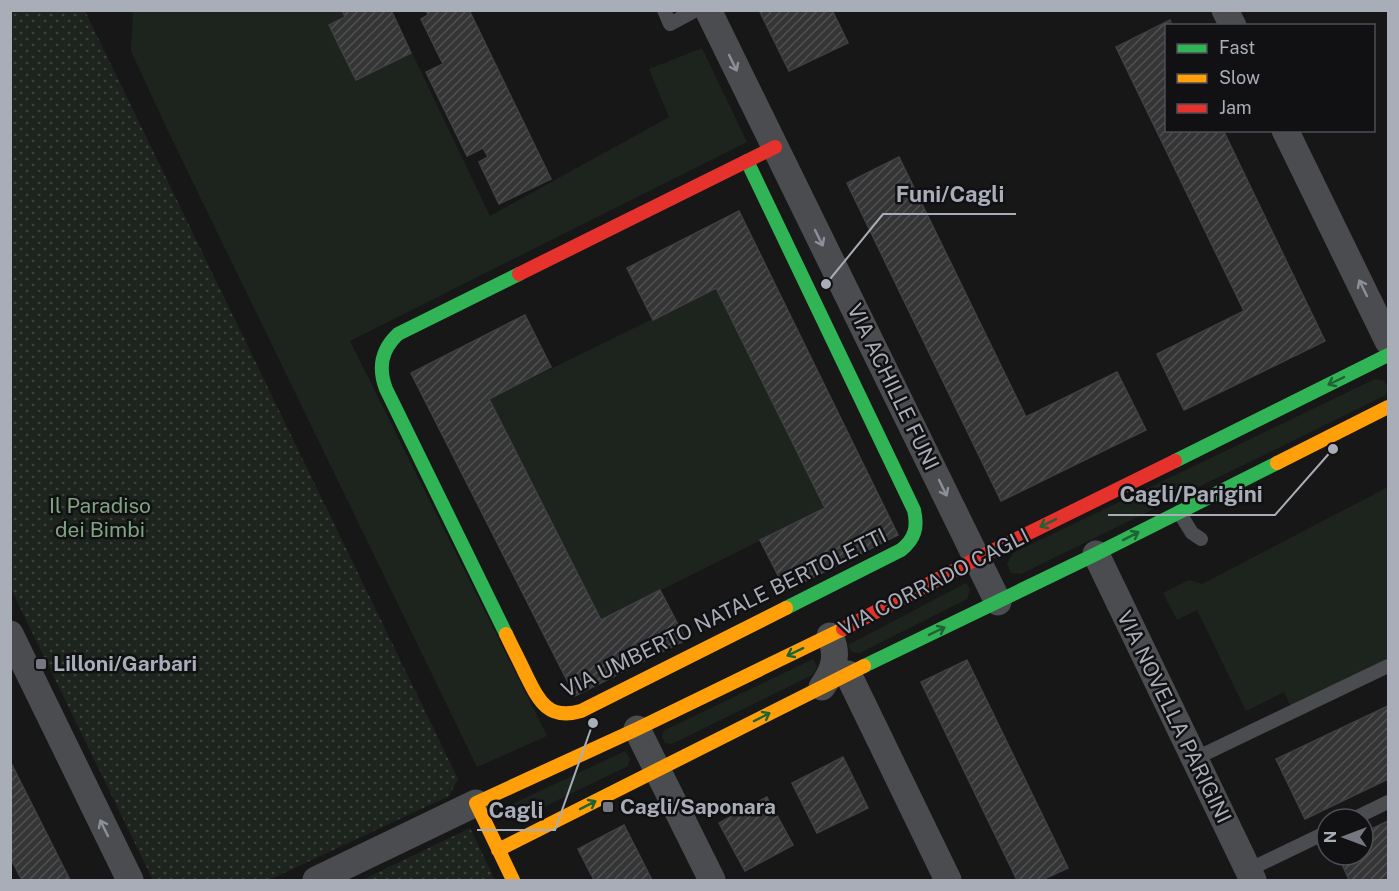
<svg xmlns="http://www.w3.org/2000/svg" width="1399" height="891" viewBox="0 0 1399 891" font-family="'Public Sans',sans-serif">
<style>
.grass{fill:#1d241e}
.park{fill:url(#park-dots)}
.building{fill:url(#building-hatch);stroke:#3f4043;stroke-width:1.5}
.lines{fill:none;stroke-linecap:round;stroke-linejoin:round}
.lane{stroke:#4b4c50;stroke-width:14}
.street{stroke:#4b4c50;stroke-width:27}
.fast{stroke:#30b455;stroke-width:14}
.slow{stroke:#ff9f0a;stroke-width:14}
.jam{stroke:#e5322d;stroke-width:14}
.oneway{stroke:#8c9099}
.oneway2{stroke:#206234}
.poi-dot{fill:#757880;stroke:#111113;stroke-width:2}
.labels{text-anchor:middle;stroke-width:5;stroke-linejoin:round;paint-order:stroke}
.street-label{font-size:21px;fill:#a8adb8;stroke:#111113}
.park-label{font-size:21px;fill:#7fa381;stroke:#111113}
.poi-label{font-size:21px;font-weight:bold;fill:#a8adb8;stroke:#111113;text-anchor:start}
.leader{fill:none;stroke:#a8adb8;stroke-width:2}
.callout-dot{fill:#a8adb8;stroke:#111113;stroke-width:2}
.callout-label{font-size:22px;text-anchor:middle;font-weight:bold;fill:#a8adb8;stroke:#111113;stroke-width:5;stroke-linejoin:round;paint-order:stroke}
</style>
<defs>
<pattern id="park-dots" width="8" height="8" patternUnits="userSpaceOnUse" patternTransform="scale(1.5)"><rect width="8" height="8" fill="#1d241e"/><path d="M2 2h.1M6 6h.1" fill="none" stroke="#3b413d" stroke-width="1.8" stroke-linecap="round"/></pattern>
<pattern id="building-hatch" width="6" height="6" patternUnits="userSpaceOnUse" patternTransform="scale(1.5)"><rect width="6" height="6" fill="#353536"/><path d="M-1 1l2-2M0 6l6-6M5 7l2-2" fill="none" stroke="#4f5051"/></pattern>
</defs>
<rect width="100%" height="100%" fill="#171717"/>
<path class="grass" d="M133,11H392L490,216L669,117L649,69L702,48L747,142L350,341L547,736L477,767L168,131L131,51Z
M716,288L825,508L601,620L489,399Z
M1375,379L1383,380L1388,387L1386,395L1021,574L1011,573L1007,564L1013,553Z
M1388,487V662L1292,709L1284,692L1246,711L1197,610L1177,620L1163,593L1189,580L1202,584Z
M966,583L970,590L967,599L860,653L852,652L848,645Z
M813,659L817,667L814,674L672,744L665,743L662,737L663,731Z
M625,751L630,759L628,766L519,819L512,817L509,811L510,805Z"/>
<path class="park" d="M11,10L85,11L458,779L449,796L269,880H153L11,589Z
M470,828L495,880H362Z"/>
<path class="building" d="M342,10H391L411,53L356,80L329,25L345,17Z
M426,10H469L551,179L499,204L479,162L488,157L483,148L467,156L426,72L443,64L421,19L428,15Z
M759,10H832L848,43L789,71Z
M1170,20L1172,26H1166V130H1223L1325,341L1184,410L1157,354L1244,311L1116,47Z
M899,157L1026,417L1117,372L1146,430L1001,501L847,183Z
M739,211L898,535L786,591L760,540L825,508L716,288L653,320L627,268Z
M525,315L551,367L489,399L601,620L660,590L686,640L575,696L411,373Z
M967,660L1068,868L1042,880H1017L921,682Z
M1388,706V779L1305,819L1276,759Z
M843,757L868,808L817,833L792,783Z
M10,761L70,880H22L10,857Z
M767,797L793,845L745,871L719,823Z
M1388,821V880H1349L1338,855H1363V833Z
M624,825L652,880H594L578,849Z"/>
<g class="lines">
<path class="lane" d="M664,10L670,24L696,10
M1179,512L1192,533L1201,539
M1194,759L1388,666
M1353,819L1388,802
M1248,870L1327,832"/>
<path class="street" d="M708,10L998,602
M1225,10L1233,26
M1285,130L1388,341
M1096,554L1253,880
M10,634L130,880
M848,674L948,880
M822,687C834,671 839,655 830,636
M637,729L712,880
M316,880L476,803"/>
<path class="fast" d="M747,161L914,510C918,527 915,539 901,550L786,608
M1175,461L1388,355
M506,634L386,389C378,368 381,350 398,334L519,274
M864,666L1096,554L1277,463"/>
<path class="slow" d="M1277,463L1388,407
M506,634C512,647 519,660 525,673C538,699 547,721 581,711L786,608
M498,850L864,666
M513,880L476,803L637,729L843,629"/>
<path class="jam" d="M519,274L775,147
M843,629L978,558L1175,461"/>
</g>
<defs><path id="oneway-shaft" d="M-6 0H5M1.5-3L5.5 0L1.5 3" fill="none" stroke-width="1.6" stroke-linecap="round" stroke-linejoin="round" transform="scale(1.5)"/></defs>
<g class="oneway">
<use href="#oneway-shaft" transform="translate(733 63) rotate(64)"/>
<use href="#oneway-shaft" transform="translate(819 238) rotate(64)"/>
<use href="#oneway-shaft" transform="translate(1363 288) rotate(-116)"/>
<use href="#oneway-shaft" transform="translate(943 488) rotate(64)"/>
<use href="#oneway-shaft" transform="translate(104 828) rotate(-116)"/>
</g>
<g class="oneway2">
<use href="#oneway-shaft" transform="translate(1336 381) rotate(154)"/>
<use href="#oneway-shaft" transform="translate(1048 523) rotate(154)"/>
<use href="#oneway-shaft" transform="translate(1131 536) rotate(-27)"/>
<use href="#oneway-shaft" transform="translate(937 631) rotate(-26)"/>
<use href="#oneway-shaft" transform="translate(795 652) rotate(154)"/>
<use href="#oneway-shaft" transform="translate(762 717) rotate(-27)"/>
<use href="#oneway-shaft" transform="translate(588 805) rotate(-27)"/>
</g>
<g class="poi-dot">
<rect x="35" y="658" width="12" height="12" rx="3"/>
<rect x="602" y="801" width="12" height="12" rx="3"/>
</g>
<g class="labels">
<g class="street-label">
<text transform="translate(893 387) rotate(64)" y="7">VIA ACHILLE FUNI</text>
<text transform="translate(934 582) rotate(-27)" y="7">VIA CORRADO CAGLI</text>
<text transform="translate(724 613) rotate(-26)" y="7">VIA UMBERTO NATALE BERTOLETTI</text>
<text transform="translate(1174 717) rotate(64)" y="7">VIA NOVELLA PARIGINI</text>
</g>
<g class="park-label">
<text x="100" y="513">Il Paradiso<tspan x="100" dy="24">dei Bimbi</tspan></text>
</g>
<g class="poi-label">
<text x="53" y="671">Lilloni/Garbari</text>
<text x="620" y="814">Cagli/Saponara</text>
</g>
</g>
<path class="leader" d="M826 284L883 214H1016M1333 449L1275 515H1108M593 723L555 830H477"/>
<g class="callout-dot">
<circle cx="826" cy="284" r="6"/>
<circle cx="1333" cy="449" r="6"/>
<circle cx="593" cy="723" r="6"/>
</g>
<g class="callout-label">
<text x="950" y="202">Funi/Cagli</text>
<text x="1191" y="502">Cagli/Parigini</text>
<text x="516" y="818">Cagli</text>
</g>
<rect width="1399" height="891" fill="none" stroke="#a8adb8" stroke-width="24"/>
<rect x="1165" y="24" width="210" height="108" fill="#111113" stroke="#4d4f55" stroke-width="1.5"/>
<rect x="1177" y="44" width="30" height="9" fill="#30b455" stroke="#4d4f55" stroke-width="1.5"/>
<text x="1219" y="54" font-size="18" fill="#a8adb8">Fast</text>
<rect x="1177" y="74" width="30" height="9" fill="#ff9f0a" stroke="#4d4f55" stroke-width="1.5"/>
<text x="1219" y="84" font-size="18" fill="#a8adb8">Slow</text>
<rect x="1177" y="104" width="30" height="9" fill="#e5322d" stroke="#4d4f55" stroke-width="1.5"/>
<text x="1219" y="114" font-size="18" fill="#a8adb8">Jam</text>
<g transform="translate(1345 837) rotate(270)"><circle r="28" fill="#111113" stroke="#4d4f55" stroke-width="1.5"/>
<path d="M0-4.5L10 22L0 15L-10 22Z" fill="#757880"/>
<text y="-9" font-size="16" font-weight="bold" text-anchor="middle" fill="#a8adb8">N</text>
</g>
</svg>
